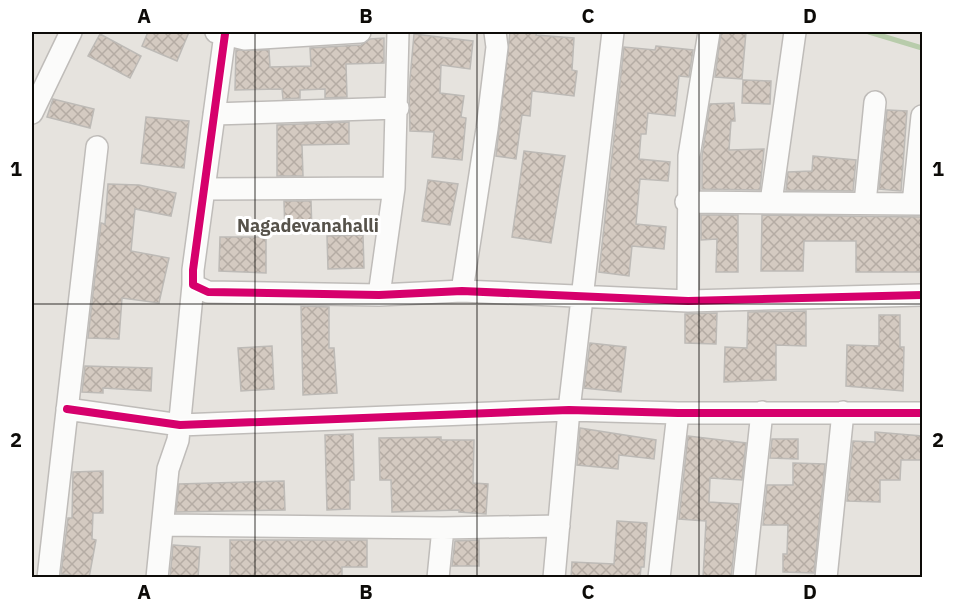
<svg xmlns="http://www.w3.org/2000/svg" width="954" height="609" viewBox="0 0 954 609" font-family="'IBM Plex Sans',sans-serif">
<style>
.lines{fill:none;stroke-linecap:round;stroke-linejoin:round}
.stream{stroke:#b8ccab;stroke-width:5}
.building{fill:url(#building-cross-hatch);stroke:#bdbab6;stroke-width:1.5}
.minor-casing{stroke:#bfbcb9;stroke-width:24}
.minor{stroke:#fbfbfa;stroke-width:21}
.cycleway-casing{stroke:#fff;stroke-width:11}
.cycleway{stroke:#d6006c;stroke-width:8}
.grid{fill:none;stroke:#0d0b08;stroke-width:1.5;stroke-opacity:0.55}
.labels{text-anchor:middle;stroke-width:6;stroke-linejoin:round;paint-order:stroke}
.neighbourhood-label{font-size:18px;font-weight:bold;fill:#56524a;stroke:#fff}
.neatline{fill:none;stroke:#0d0b08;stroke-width:2}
.grid-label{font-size:20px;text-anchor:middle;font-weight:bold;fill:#0d0b08}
</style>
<defs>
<pattern id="building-cross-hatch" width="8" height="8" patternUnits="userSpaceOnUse" patternTransform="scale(1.5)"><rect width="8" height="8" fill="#d4cac1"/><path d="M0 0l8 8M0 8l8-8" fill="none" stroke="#b5aca4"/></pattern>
</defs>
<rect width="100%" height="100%" fill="#e6e3de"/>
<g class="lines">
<path class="stream" d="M869,32L922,48"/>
</g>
<path class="building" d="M148,32H189L177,61L142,46Z
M510,32H537L536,35L574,38L572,70L577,71L574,96L532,91L530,116L522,115L516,159L496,156Z
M721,32H746L742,79L715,77Z
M100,34L141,56L130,78L88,56Z
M414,34L473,41L470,69L441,65L440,93L464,96L461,117L466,118L462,160L432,157L434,132L410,131L409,90Z
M384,38V63L346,64L347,97L325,98V89L300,90V98L283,99L282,89L235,90L236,50H269L270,67L311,66L310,48L361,45L370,39Z
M656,46L693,50L689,77L679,76L675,116L648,113L646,134H641L639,159L670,162L668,181L640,179L636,224L666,227L664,249L632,246L629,276L599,272L624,47L655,50Z
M743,80L771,81L770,104L742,103Z
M53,99L94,109L90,128L47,117Z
M734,103L735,121H731L729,150L764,149L760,190L702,189V156L710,104Z
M887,110L907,111L901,191L879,189Z
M146,117L189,121L184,168L141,163Z
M349,122V144L302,145L303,176H277V125Z
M524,151L565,156L551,243L512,237Z
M813,156L856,160L853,191L786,190L788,172L812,171Z
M428,180L458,184L450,225L422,221Z
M108,184L139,185L176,193L171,216L135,209L131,251L169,258L159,303L122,298L119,339L88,338L101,223L105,224Z
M284,201H311L312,232L285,233Z
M701,215H738V272H716L717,239L701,240Z
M762,215L922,217V272H856V241H804L803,271H761Z
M363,235L364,268L328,269L327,236Z
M220,237H266V273L219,271Z
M301,306L329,307V348H334L337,393L303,395Z
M806,311V346L776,345V380L724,382L725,347L747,348L748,312Z
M717,313L716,344L685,343V314Z
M879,315H900V347H904L903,391L846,386L847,345L879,346Z
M590,343L626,347L621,392L584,388Z
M272,346L274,389L241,391L238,348Z
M85,366L152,368L151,391L103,388V393L82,392Z
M580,428L656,440L654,459L619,455L618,469L577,465Z
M875,432L922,436V460H901L900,480H880V502L847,501L853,441L875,442Z
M353,434L354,480H350V509L327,510L325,435Z
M688,436L746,443L742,480L710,478L709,502L739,504L731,578H703L706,521L679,519Z
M441,437V440H474L473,483L488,484L486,514L459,512V510L392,512L391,480H380L379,438Z
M772,439H798V459L770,458Z
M793,463L825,464L814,573L783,572V554H787L788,525H763L767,485H793Z
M103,471V513H93L92,539L96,540L89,578L61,574L68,518H72L73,472Z
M284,481L285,510L176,512L179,484Z
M617,521L647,523L644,567H641L640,578H571L572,562L614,564Z
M230,540H367V567H342V578H230Z
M479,540V566H452L455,541Z
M173,545L200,547L198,578H170Z"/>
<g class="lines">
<g class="minor-casing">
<path id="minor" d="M216,32L245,39L360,32
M225,34L193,270V285L208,292L379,295L462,291L688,301L922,295
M32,113L71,32
M214,114L398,108
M204,189L394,188
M686,202L922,204
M771,202L795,32
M865,203L875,102
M913,204L922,116
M462,291L487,129L497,47L495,32
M379,295L394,188L398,32
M688,301L689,156L709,32
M67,409L180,425L569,410L678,413H922
M163,525L443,528
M48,578L97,147
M157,578L168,469L178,440L193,285
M438,578L443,528L559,526
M554,578L569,410L613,32
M659,578L678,413
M744,578L762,412
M826,578L843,412"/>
</g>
<use href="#minor" class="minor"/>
<g class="cycleway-casing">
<path id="cycleway" d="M225,34L193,270V285L208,292L379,295L462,291L688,301L922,295
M67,409L180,425L569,410L678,413H922"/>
</g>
<use href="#cycleway" class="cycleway"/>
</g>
<path class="grid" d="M255,32V578M477,32V578M699,32V578M32,304H922"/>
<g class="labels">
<g class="neighbourhood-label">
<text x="308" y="232">Nagadevanahalli</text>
</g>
</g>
<rect width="954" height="609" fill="none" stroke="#ffffff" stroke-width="66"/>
<rect x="33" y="33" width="888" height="543" class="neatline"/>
<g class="grid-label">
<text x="144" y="23">A</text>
<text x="366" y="23">B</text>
<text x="588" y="23">C</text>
<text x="810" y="23">D</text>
<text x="16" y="176">1</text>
<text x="938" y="176">1</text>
<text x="16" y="447">2</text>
<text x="938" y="447">2</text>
<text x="144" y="599">A</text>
<text x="366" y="599">B</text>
<text x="588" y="599">C</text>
<text x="810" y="599">D</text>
</g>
</svg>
